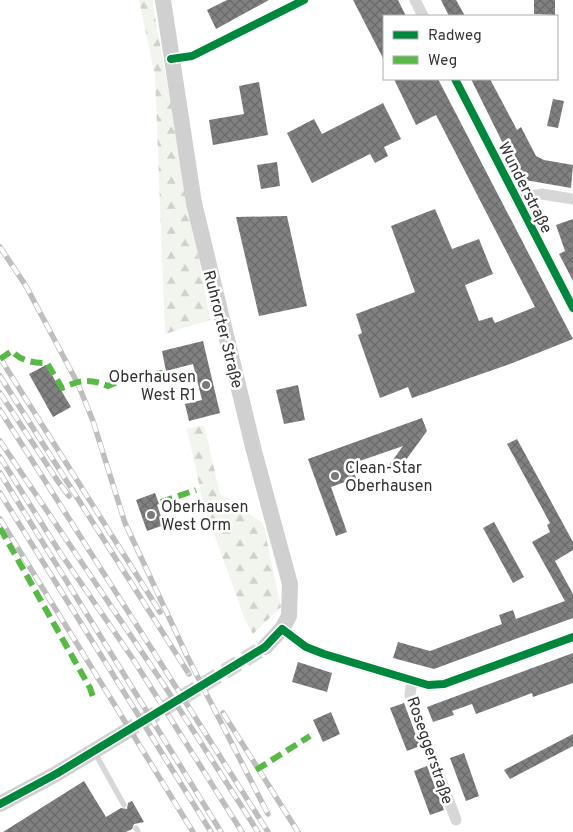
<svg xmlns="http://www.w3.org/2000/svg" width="573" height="832" viewBox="0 0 573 832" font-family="Overpass,sans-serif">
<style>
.forest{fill:url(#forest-firs)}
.building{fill:url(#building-cross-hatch)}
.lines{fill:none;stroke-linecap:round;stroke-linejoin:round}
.secondary-tunnel{stroke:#d6d6d6;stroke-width:16;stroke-dasharray:16 8;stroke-linecap:butt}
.service{stroke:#d7d7d7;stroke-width:5.5}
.minor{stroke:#d7d7d7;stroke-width:11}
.secondary{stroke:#d0d0d0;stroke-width:16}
.rail-casing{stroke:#bebebe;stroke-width:5.5}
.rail{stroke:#fff;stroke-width:4;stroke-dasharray:11;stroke-linecap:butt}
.quiet{stroke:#58b947;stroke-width:6;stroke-dasharray:12 6;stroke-linecap:butt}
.cycleway-casing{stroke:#fff;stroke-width:11}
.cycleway{stroke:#00873e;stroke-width:8}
.poi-dot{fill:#7a7a7a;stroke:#fff;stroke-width:2}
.labels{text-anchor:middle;stroke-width:5;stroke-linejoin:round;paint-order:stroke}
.street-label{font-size:16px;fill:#333;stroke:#fff}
.poi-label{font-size:16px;fill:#333;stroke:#fff;text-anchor:start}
</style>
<defs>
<pattern id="forest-firs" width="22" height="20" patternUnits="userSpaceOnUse" patternTransform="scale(1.25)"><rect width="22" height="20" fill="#f1f5ed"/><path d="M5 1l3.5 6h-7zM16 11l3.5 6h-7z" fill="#cfd2cc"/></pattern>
<pattern id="building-cross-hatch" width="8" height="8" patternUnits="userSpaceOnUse" patternTransform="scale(1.25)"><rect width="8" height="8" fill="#818181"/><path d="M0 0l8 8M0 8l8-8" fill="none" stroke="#6a6a6a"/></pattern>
</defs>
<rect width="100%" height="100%" fill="#fff"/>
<path class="forest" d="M139,0H152L210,320L165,334L155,75Z
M204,425L220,494L263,523L281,607L253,634L245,620L204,506L187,429Z"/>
<path class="building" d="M227,0H269L216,29L207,10Z
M353,0H398L406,16H384V60Z
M441,0H456L465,16H449Z
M534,0H555V15L534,14Z
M394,79H438L573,339L510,364L412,398L408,387L380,398L358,335L362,333L356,314L415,292L391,226L435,209L452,249L479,239L493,274L465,285L479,321L492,317L495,323L535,307L436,115L416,125Z
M471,79H490L517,130L521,127L536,156L544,160L573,165L571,188L525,180L519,176Z
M259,82L268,135L213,145L209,120L244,114L239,86Z
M553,99L564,101L558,128L547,126Z
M383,103L401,139L384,147L388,156L375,163L370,154L312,183L287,133L314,119L322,134Z
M277,162L280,186L261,189L257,165Z
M287,216L307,306L259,316L236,217Z
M573,219V281L559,254L565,251L556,225Z
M203,341L220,413L189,421L185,404L202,400L193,364L166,371L162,351Z
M46,365L71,407L53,417L29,374Z
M298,385L305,420L284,424L276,390Z
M422,418L427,431L395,475L387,468L403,446L351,464L356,478L331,487L347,532L336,536L308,459Z
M517,439L573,542V550L555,561L573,594V618L434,669L393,658L398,642L430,651L502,624L499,615L513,610L516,619L565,601L532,542L550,532L547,525L550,523L507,444Z
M155,493L159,504L157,505L164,525L147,531L136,500Z
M494,522L524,577L513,583L483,528Z
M573,653V683L533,697L532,693L476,714L472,704L452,711L454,715L433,722L427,707Z
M298,662L332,673L327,692L292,682Z
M404,703L420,746L407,751L390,708Z
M331,712L340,734L323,742L313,720Z
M573,734V746L510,779L504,770Z
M464,753L479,796L466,801L450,758Z
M427,766L444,810L430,815L414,771Z
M84,781L106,817L121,808L127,809L128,803L132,801L144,822L134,824L132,829L126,832H3Z"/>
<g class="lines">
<path class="secondary-tunnel" d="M122,734L265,647"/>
<path class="service" d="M95,753L124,805
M136,828L138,832"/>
<path class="minor" d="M415,0L423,16
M171,59L192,56L304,0
M455,79L573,308
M516,199L542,194L573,199
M282,629L306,647L324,654L428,685L444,684L573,637
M412,680L410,695L412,702L456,820"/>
<path class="secondary" d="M163,0L194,203L254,451L290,584L289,616L282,629L265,647
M0,804L56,774L122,734"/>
<g class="rail-casing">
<path id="rail" d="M0,247L26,286L78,384L93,421L125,523L187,656L268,814
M0,358L160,612
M0,376L189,674
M0,393L57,480L69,496
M0,410L268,832
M0,441L164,685L258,832
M0,457L59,551L133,659L242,832
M0,473L221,832
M0,493L211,832
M0,519L193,832
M223,713L298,832"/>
</g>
<use href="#rail" class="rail"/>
<path class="quiet" d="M0,359L12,351C20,361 34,363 47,363L62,388C80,380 89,378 108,386L122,380L161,373L163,380L167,379
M161,502L196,490
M0,528L90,688L94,700
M256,770L310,736"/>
<g class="cycleway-casing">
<path id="cycleway" d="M171,59L192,56L304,0
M455,79L573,308
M0,804L56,774L265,647L282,629L306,647L324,654L428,685L444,684L573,637"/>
</g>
<use href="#cycleway" class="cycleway"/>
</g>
<g class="poi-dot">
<circle cx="206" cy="385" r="5"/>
<circle cx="335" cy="476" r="5"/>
<circle cx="151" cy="515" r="5"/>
</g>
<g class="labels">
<g class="street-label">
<text transform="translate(526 187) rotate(63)" y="6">Wunderstraße</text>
<text transform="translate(224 329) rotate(76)" y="6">Ruhrorter Straße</text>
<text transform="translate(431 750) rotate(71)" y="6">Roseggerstraße</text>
</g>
<g class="poi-label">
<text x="196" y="382" text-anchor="end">Oberhausen<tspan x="196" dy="18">West R1</tspan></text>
<text x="345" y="473">Clean-Star<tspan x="345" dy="18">Oberhausen</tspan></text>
<text x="161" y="512">Oberhausen<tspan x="161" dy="18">West Orm</tspan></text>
</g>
</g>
<rect x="383" y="15" width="175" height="65" fill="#ffffff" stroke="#adadad"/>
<rect x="393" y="31" width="25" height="8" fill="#00873e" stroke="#adadad"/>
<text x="428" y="40" font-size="15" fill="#333333">Radweg</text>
<rect x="393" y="56" width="25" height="8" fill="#58b947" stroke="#adadad"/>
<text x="428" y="65" font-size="15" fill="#333333">Weg</text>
</svg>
